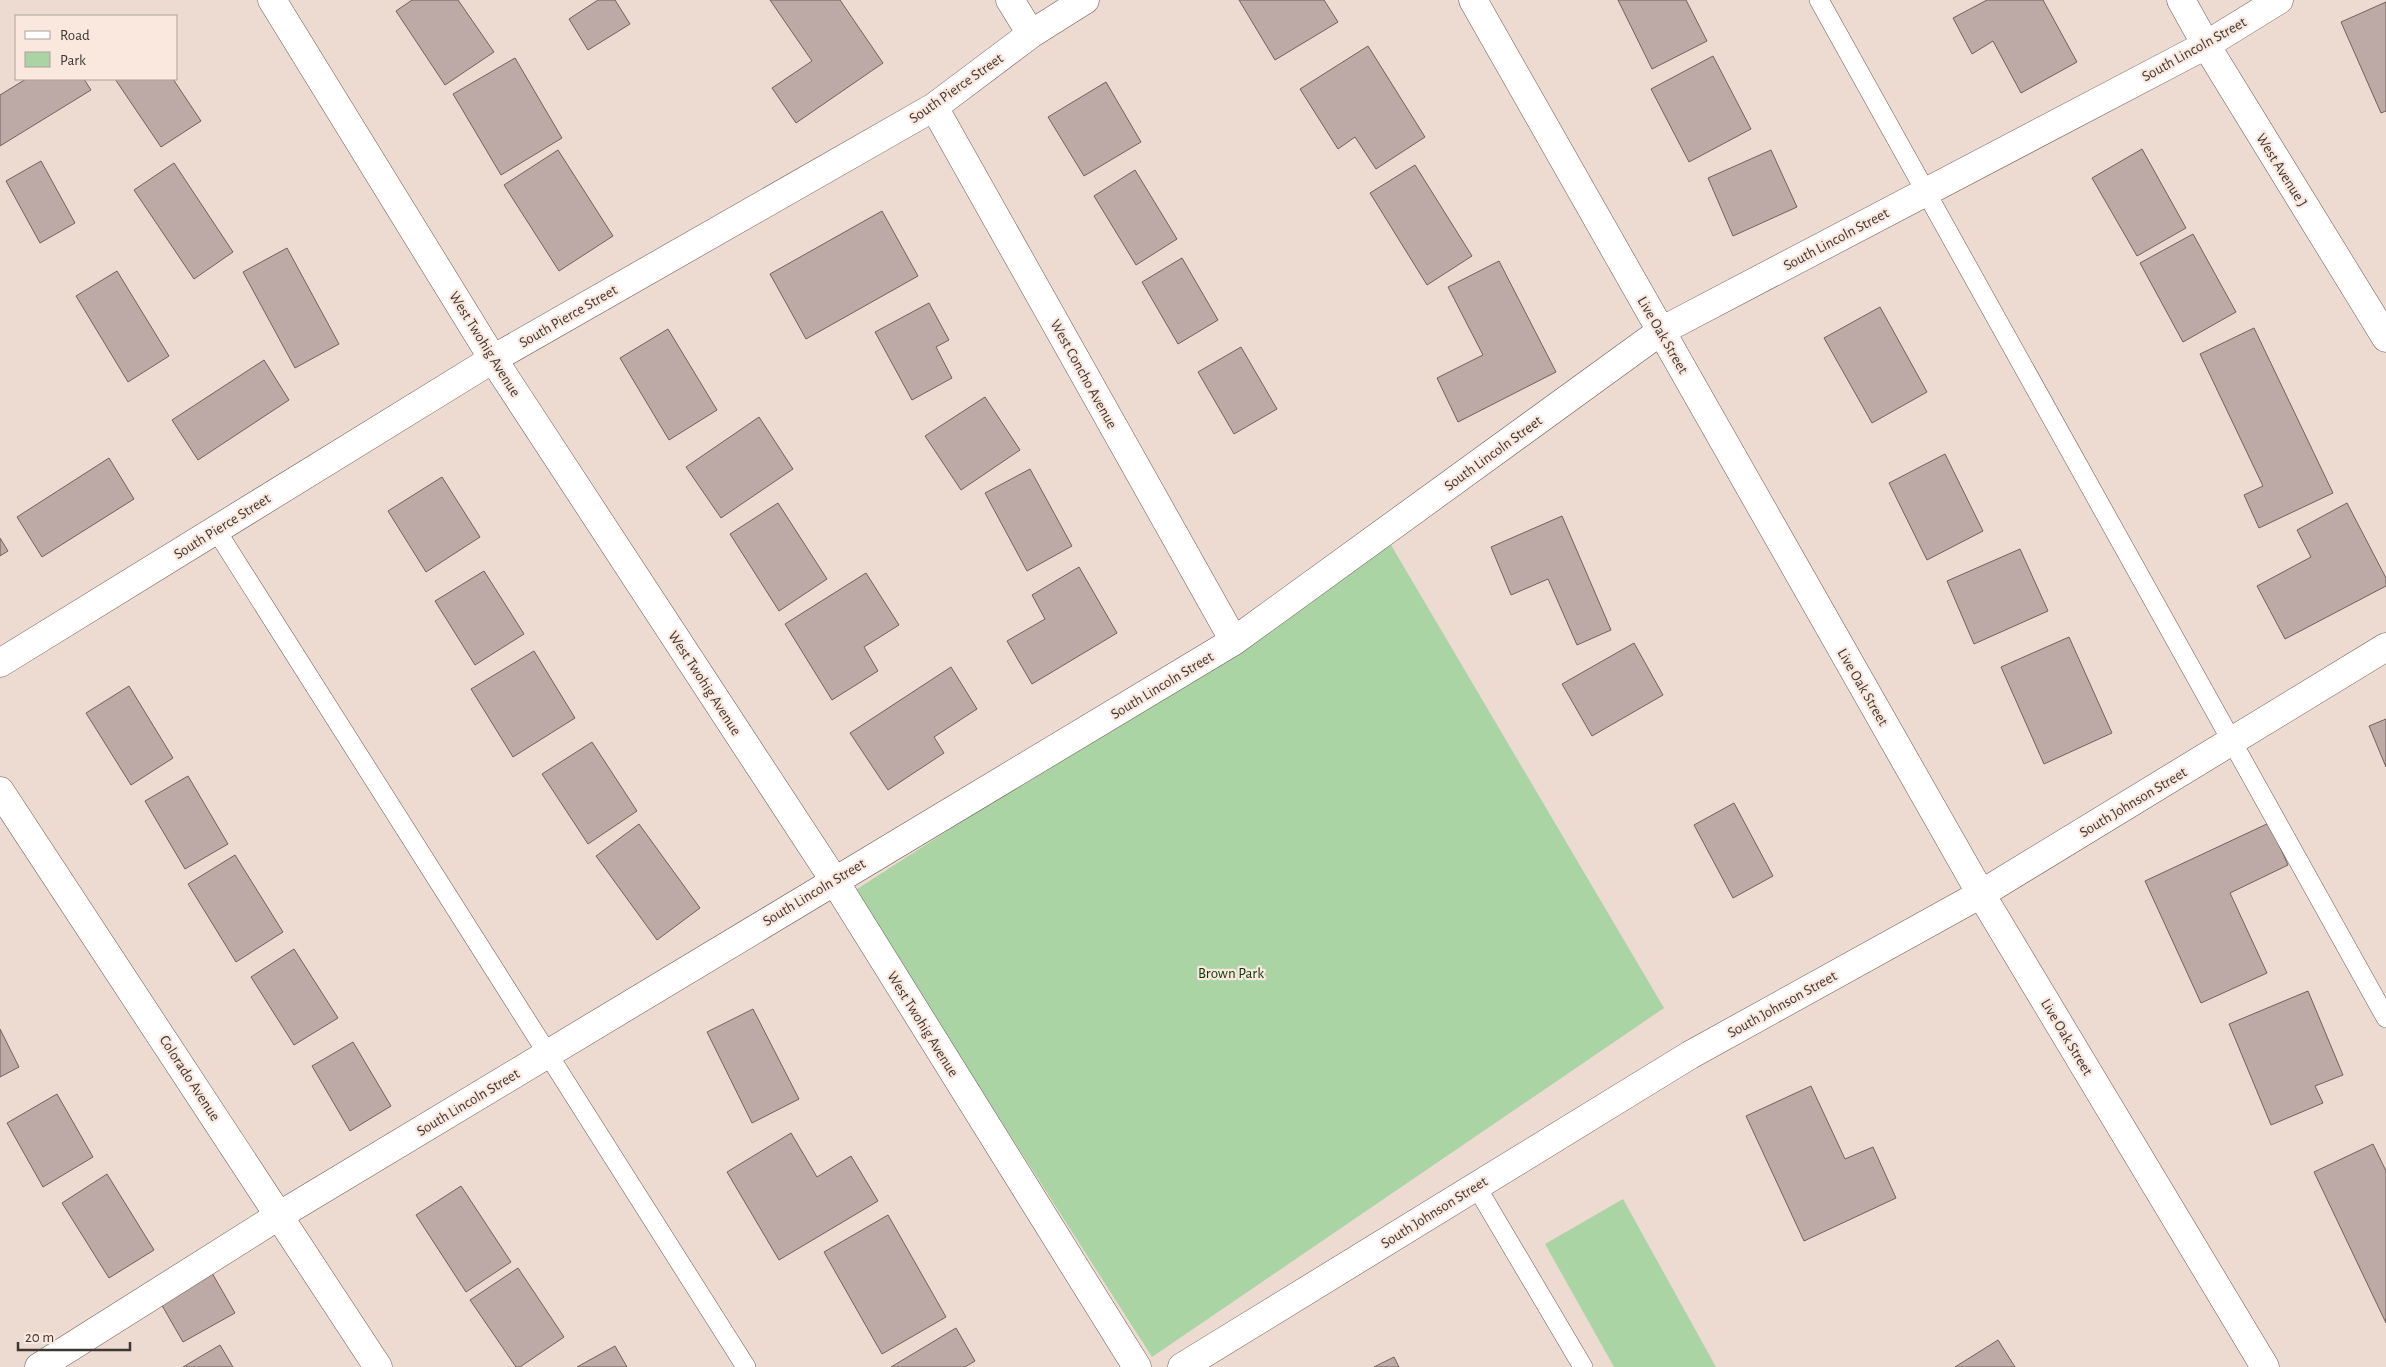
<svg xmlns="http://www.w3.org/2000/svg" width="2386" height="1367" viewBox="0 0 2386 1367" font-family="'Alegreya Sans',sans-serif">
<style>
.green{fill:#abd4a5}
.building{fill:#bda9a6;stroke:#73605e}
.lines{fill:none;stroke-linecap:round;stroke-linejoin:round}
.lane-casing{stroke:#6b5c53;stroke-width:20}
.street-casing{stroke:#6b5c53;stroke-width:29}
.secondary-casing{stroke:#6b5c53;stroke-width:29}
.lane{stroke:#fff;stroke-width:19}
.street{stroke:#fff;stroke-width:28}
.secondary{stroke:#fff;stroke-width:28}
.labels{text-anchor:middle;stroke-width:4.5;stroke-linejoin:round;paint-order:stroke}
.street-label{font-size:15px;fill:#3d3632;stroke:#fae8de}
.park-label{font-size:15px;fill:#083702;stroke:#fae8de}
</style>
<rect width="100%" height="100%" fill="#eddbd1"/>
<path class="green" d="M1391,545L1664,1008L1152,1357L854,891Z
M1623,1199L1716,1367H1614L1545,1244Z"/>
<path class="building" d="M412,0H458L494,52L445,85L396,11Z
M598,0H615L630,24L588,50L569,19Z
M770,0H840L883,63L796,123L772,88L812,61Z
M1239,0H1324L1338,22L1275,60Z
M1618,0H1686L1707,41L1652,69Z
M1987,0H2043L2077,62L2021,93L1993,41L1972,54L1953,18Z
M2386,2V111L2381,113L2341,22Z
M1368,46L1425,137L1376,169L1355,137L1338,149L1300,89Z
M1713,56L1751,129L1689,162L1651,89Z
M515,58L562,138L501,175L453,94Z
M26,79H84L91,90L0,146V95Z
M115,79H173L201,121L161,147Z
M1106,82L1141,142L1084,176L1048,117Z
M2142,149L2186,228L2137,256L2092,178Z
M558,150L613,236L559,271L504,185Z
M1771,150L1797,207L1733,236L1708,178Z
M41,161L75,223L40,243L6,181Z
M174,163L233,252L194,279L134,190Z
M1415,165L1472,256L1427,285L1370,193Z
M1135,170L1177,239L1136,265L1094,196Z
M882,211L918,276L806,339L770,274Z
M2193,234L2236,312L2183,342L2140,263Z
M287,248L339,344L295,368L243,272Z
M1182,258L1218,320L1178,344L1142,282Z
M1499,261L1556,372L1458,422L1437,378L1483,355L1448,287Z
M117,271L169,356L128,382L76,296Z
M929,303L949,340L936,347L952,378L912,400L875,332Z
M1880,307L1927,392L1872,423L1824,338Z
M2254,328L2333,493L2259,528L2244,495L2263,486L2200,354Z
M668,329L717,410L669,440L620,358Z
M1241,347L1277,409L1234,434L1198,372Z
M264,360L289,400L198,460L172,420Z
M985,397L1020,450L961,490L925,436Z
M759,417L793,469L721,518L686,467Z
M1945,454L1983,531L1927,560L1889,483Z
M109,458L134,499L42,557L17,517Z
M1030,469L1072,546L1027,571L985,493Z
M442,477L480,537L426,572L388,511Z
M778,503L827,579L779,611L730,534Z
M2347,503L2386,578V586L2285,639L2257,586L2311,557L2297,530Z
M1562,516L1611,630L1577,645L1548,579L1511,595L1491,547Z
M0,538L8,551L0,556Z
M2020,549L2048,611L1974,644L1947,581Z
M1079,567L1117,633L1032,684L1007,641L1045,619L1032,595Z
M484,571L524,634L475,665L435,601Z
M866,573L899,625L864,647L878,671L832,700L785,624Z
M2069,637L2112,733L2044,764L2001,667Z
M1634,643L1663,695L1592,736L1562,684Z
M534,651L575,718L513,757L471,689Z
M951,667L977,709L934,737L944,753L888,790L850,733Z
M129,686L173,758L131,785L86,713Z
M2386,719V767L2369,726Z
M592,742L637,811L588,844L542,774Z
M188,776L228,844L185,869L145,801Z
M1734,803L1773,876L1733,898L1694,825Z
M2269,823L2288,865L2230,893L2267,973L2201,1003L2145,881Z
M639,824L700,908L657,940L596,856Z
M235,855L283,932L236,962L188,884Z
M294,949L338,1018L294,1045L251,977Z
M2308,991L2343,1075L2315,1086L2323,1103L2271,1125L2229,1024Z
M753,1009L799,1099L752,1123L707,1032Z
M0,1029L19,1067L0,1077Z
M353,1042L391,1106L350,1131L312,1066Z
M1811,1086L1845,1159L1873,1147L1896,1198L1804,1241L1746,1116Z
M57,1094L93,1157L43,1187L7,1123Z
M791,1133L817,1177L851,1156L878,1201L779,1260L727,1172Z
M2373,1144L2386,1171V1323L2314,1172Z
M107,1174L154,1250L109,1278L62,1203Z
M461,1186L511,1262L466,1292L416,1215Z
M888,1215L946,1317L882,1354L824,1252Z
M518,1268L564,1337L520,1367H516L470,1300Z
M212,1273L235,1313L183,1342L160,1302Z
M956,1328L975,1361L965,1367H891Z
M1998,1340L2015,1367H1955Z
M220,1345L233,1367H183Z
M615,1346L627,1367H577Z
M1394,1357L1399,1367H1374Z"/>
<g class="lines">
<g class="lane-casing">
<path id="lane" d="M1819,0L2386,1018
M216,530L746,1367
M1476,1186L1583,1367"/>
</g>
<g class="street-casing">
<path id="street" d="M272,0L493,359L834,880L1137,1367
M1010,0L1031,34
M1473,0L1981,894L2265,1367
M2181,0L2206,45L2386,338
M934,107L1234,641
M0,663L493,359L934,107L1031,34L1085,0
M0,791L378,1367
M39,1367L280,1215L1234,641L1661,331L2206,45L2279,0"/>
</g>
<g class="secondary-casing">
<path id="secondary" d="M1182,1367L1690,1055L1981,894L2386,647"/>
</g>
<use href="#lane" class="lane"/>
<use href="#street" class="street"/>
<use href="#secondary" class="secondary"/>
</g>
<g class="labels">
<g class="street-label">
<text transform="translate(2194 49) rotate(-29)" y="5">South Lincoln Street</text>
<text transform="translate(956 88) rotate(-35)" y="5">South Pierce Street</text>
<text transform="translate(2282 170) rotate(58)" y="5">West Avenue J</text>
<text transform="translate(1836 239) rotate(-28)" y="5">South Lincoln Street</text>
<text transform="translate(568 316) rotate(-30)" y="5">South Pierce Street</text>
<text transform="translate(1663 335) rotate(60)" y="5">Live Oak Street</text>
<text transform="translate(485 344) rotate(58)" y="5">West Twohig Avenue</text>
<text transform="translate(1084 374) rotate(61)" y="5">West Concho Avenue</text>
<text transform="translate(1493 453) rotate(-36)" y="5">South Lincoln Street</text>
<text transform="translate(222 526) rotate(-32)" y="5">South Pierce Street</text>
<text transform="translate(705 683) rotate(57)" y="5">West Twohig Avenue</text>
<text transform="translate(1162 685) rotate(-31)" y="5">South Lincoln Street</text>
<text transform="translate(1863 687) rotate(60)" y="5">Live Oak Street</text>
<text transform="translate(2133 802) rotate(-31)" y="5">South Johnson Street</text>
<text transform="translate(814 892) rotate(-31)" y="5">South Lincoln Street</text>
<text transform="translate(1782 1004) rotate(-29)" y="5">South Johnson Street</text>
<text transform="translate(923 1024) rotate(58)" y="5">West Twohig Avenue</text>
<text transform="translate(2067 1037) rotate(59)" y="5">Live Oak Street</text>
<text transform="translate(190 1078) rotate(57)" y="5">Colorado Avenue</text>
<text transform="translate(468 1102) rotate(-31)" y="5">South Lincoln Street</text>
<text transform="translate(1434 1212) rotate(-32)" y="5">South Johnson Street</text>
</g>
<g class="park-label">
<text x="1231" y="978">Brown Park</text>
</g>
</g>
<rect x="15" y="15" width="162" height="65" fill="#fae8de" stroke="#aea199"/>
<rect x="25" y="31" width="25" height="8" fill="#ffffff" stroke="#aea199"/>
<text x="60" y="40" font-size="15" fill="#3d3632">Road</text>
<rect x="25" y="52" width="25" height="15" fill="#abd4a5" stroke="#aea199"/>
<text x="60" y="65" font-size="15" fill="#3d3632">Park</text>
<path d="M18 1342v8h112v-8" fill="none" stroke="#3d3632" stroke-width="2.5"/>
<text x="25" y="1342" font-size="15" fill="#3d3632" stroke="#fae8de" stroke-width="4" paint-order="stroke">20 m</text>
</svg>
